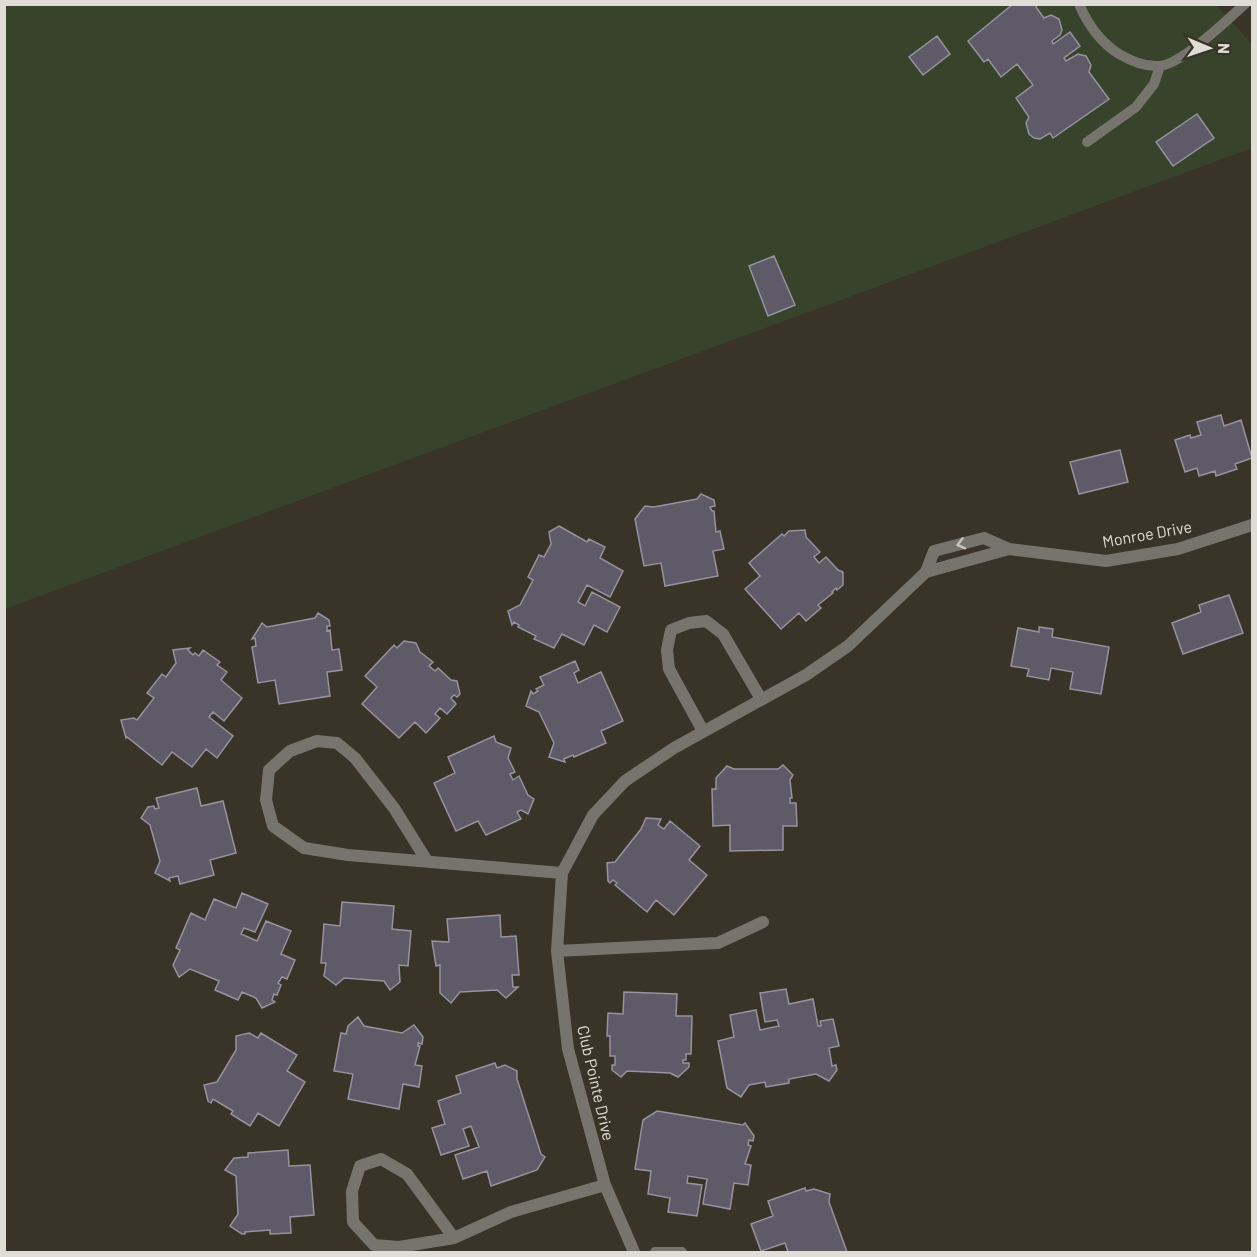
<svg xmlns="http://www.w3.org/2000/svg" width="1257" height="1257" viewBox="0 0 1257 1257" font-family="Barlow,sans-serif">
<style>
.green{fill:#37442b}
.building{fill:#5e5a67;stroke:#96929f;stroke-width:1.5}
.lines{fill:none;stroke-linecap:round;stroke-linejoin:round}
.lane{stroke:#77746e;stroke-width:10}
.street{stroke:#77746e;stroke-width:12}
.oneway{stroke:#c6c3bc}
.labels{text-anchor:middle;stroke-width:4.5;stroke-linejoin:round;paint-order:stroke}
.street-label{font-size:16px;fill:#e0ddd6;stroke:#393328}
</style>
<rect width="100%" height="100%" fill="#393328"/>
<path class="green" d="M1215,4L1252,44V148L5,609V5Z"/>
<path class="building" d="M1013,4H1037L1036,7L1044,18L1051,15L1059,19L1062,30L1060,35L1052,41L1053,44L1070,32L1080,46L1064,58L1066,61L1078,54L1086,56L1091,65L1089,72L1109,99L1053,138L1050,133L1040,139L1034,138L1029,134L1026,123L1029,117L1016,98L1033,85L1017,64L1001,77L988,59L984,62L968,41Z
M937,36L950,54L923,75L909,57Z
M1197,114L1214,138L1173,166L1156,142Z
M774,256L795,305L768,316L749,266Z
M1221,415L1224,426L1241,420L1252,458L1235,464L1237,469L1216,476L1215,471L1199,476L1197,468L1185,472L1175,440L1190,435L1191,438L1201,435L1197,422Z
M1120,450L1128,482L1079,494L1070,462Z
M701,494L714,500L715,506L710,507L712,511H714L716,532L720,531L724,549L713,551L718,576L665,586L661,563L644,566L635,519L645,506L654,507L697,499Z
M559,526L587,542L589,539L605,547L600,558L623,571L610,597L587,585L578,602L585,606L592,592L620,607L607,632L594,625L584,645L562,634L554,648L534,639L536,636L518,627L519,625L514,622L512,625L508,611L520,605L533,580L528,577L539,555L544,557L551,544L549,532Z
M805,530L806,537L820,552L814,557L819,563L826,557L838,570L843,572V585L837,590L836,588L832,592L833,593L818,605L821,608L806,621L799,613L781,629L745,589L760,576L749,563L782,534L784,536L789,531Z
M1229,595L1243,633L1183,654L1172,623L1201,612L1199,605Z
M318,613L329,620L330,626H327V631L330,630L332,650L339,649L342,670L327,672L330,696L279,704L275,680L258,683L252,647L256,646L255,638L252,639L262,623L267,627L315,618Z
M1039,627L1053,629L1052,637L1109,647L1101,694L1070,689L1073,672L1051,668L1049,680L1027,676L1029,669L1011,666L1018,628L1039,632Z
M404,641L416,643L420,652L433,662L429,666L435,671L438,668L451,680L457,681L460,694L457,697L454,695L451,698L456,704L447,714L440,708L435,714L440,718L426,733L415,722L399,738L362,704L377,687L365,676L394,645L397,648Z
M190,648L188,650L193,655L195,653L199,656L203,650L220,662L217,665L227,672L221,680L242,698L224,721L213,712L209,717L233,736L217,758L206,749L192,767L172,752L162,765L127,737L126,738L121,720L134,718L137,720L154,698L147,693L162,674L166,677L176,663L173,650Z
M575,661L579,670L574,673L578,683L601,672L623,721L601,731L606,743L574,757L573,755L564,759L565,762L549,757L554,743L539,712L526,706L531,691L533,694L538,691L536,689L544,685L540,677Z
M494,736L496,742L511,748L508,758L515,772L510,774L513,780L519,776L528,795L534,799L528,814L521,810L517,812L521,819L486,835L478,821L456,831L434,783L455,773L448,757Z
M783,765L793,775L790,780L792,798H790V803H796L797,826H783V850L730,851V825L713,826L712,789H716V778L727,766L734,769H778Z
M197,788L201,806L223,801L236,853L210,860L214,875L180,884L178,876L169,878L170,881L155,873L160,861L150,825L141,818L148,807L154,806L155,809L159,808L156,798Z
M646,818L661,819L658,825L664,829L670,821L700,846L689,860L707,875L674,915L656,900L647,912L615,885L617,883L613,880L610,883L608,881L607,863L615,862L641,829Z
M242,893L268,904L255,932L244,928L241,934L257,941L266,921L291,931L281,954L295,960L287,979L282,977L278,983L281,985L277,995L274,994L272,1000L275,1002L262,1008L256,998L242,992L238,1000L215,990L219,981L190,969L179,977L173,965L180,950L176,948L191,913L205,920L214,899L236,908Z
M342,902L394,906L392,929L411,931L408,966L399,965L400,982L390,990L384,981L344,978L336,985L324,976L326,963H321L324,924L340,926Z
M500,915L501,937L516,936L519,975H512L513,987H518L506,998L497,990L460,992L451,1003L440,993V965L436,966L432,941L449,942L447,919Z
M786,989L789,1004L813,999L818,1026H821L820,1021L833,1019L839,1046L829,1048L832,1066L836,1065L837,1070L829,1081L816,1074L789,1079V1083L766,1087L765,1082L749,1085L741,1097L727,1088L718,1041L734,1037L730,1015L756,1010L760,1030L779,1026L777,1020L765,1022L760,993Z
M624,992L677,994L676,1016H692L691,1054H686V1060H683V1063H689V1067L678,1077L670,1073L627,1071L621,1077L612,1070V1065H615V1056H610V1036H607L608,1013L623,1014Z
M358,1017L364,1026L402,1033L414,1025L423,1037L422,1044L418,1043V1046H420L415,1065L422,1066L419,1087L403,1084L399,1109L348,1099L353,1074L334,1071L341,1033L346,1034L348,1026Z
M249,1033L258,1038L261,1033L297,1055L287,1071L305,1082L279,1126L258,1113L250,1126L231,1114L233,1111L213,1099L211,1103L208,1101L204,1085L217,1082L236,1050V1036Z
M495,1063L497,1068L505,1065L517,1071V1079L541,1154L545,1157L537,1170L491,1186L487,1171L463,1179L455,1155L479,1147L471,1126L463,1129L469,1146L441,1155L432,1128L445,1124L438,1101L461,1093L456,1076Z
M657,1111L743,1125L745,1123L754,1136L753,1141L749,1140L748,1145L751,1146L745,1164L751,1165L748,1185L734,1183L730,1209L703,1204L707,1179L688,1176L687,1183L702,1185L697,1216L668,1212L670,1198L648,1194L651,1171L635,1169L643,1120Z
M288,1150L289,1166L310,1165L314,1215L290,1217L291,1233L270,1234V1230L245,1232V1234H242L230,1226L238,1214L236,1176L225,1170L234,1158L248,1157V1153Z
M805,1188L806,1191L814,1189L830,1194L829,1202L847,1252H788L785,1243L761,1251L751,1224L773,1216L768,1201Z"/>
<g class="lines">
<path class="lane" d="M1079,4C1088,25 1100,42 1119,54C1131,61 1144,67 1159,66C1181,65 1227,20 1245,4
M1087,142L1136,107L1154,84L1160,66
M655,1252H682"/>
<path class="street" d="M926,572L1009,549
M703,731L669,669L667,650L671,630L689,623L706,621L723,634L761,699
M427,861L394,808L355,758L337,743L317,741L290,751L269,770L266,800L273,826L304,848L348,855L562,873
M557,951L718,943L763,922
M454,1238L407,1174L381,1159L360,1166L352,1191L353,1222L374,1245L399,1247L454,1238L511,1212L605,1185
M634,1252L605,1185L568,1049L557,951L562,873L593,815L625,781L674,748L806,675L848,646L926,572L934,551L984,538L1009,549L1106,561L1178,549L1252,525"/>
</g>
<defs><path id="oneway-chevron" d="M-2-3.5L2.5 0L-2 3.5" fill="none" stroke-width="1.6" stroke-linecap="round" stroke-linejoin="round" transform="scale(1.5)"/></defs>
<use class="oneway" href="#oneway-chevron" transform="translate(961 544) rotate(166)"/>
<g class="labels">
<g class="street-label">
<text transform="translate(1147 534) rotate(-10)" y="6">Monroe Drive</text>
<text transform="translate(596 1083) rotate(77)" y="6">Club Pointe Drive</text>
</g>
</g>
<rect width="1257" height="1257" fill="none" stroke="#e0ddd6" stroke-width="12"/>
<g transform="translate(1209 48) rotate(92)" stroke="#393328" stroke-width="4.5" paint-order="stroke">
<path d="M0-4.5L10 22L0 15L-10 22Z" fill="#e0ddd6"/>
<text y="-9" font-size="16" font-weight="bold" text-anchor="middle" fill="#e0ddd6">N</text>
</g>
</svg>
